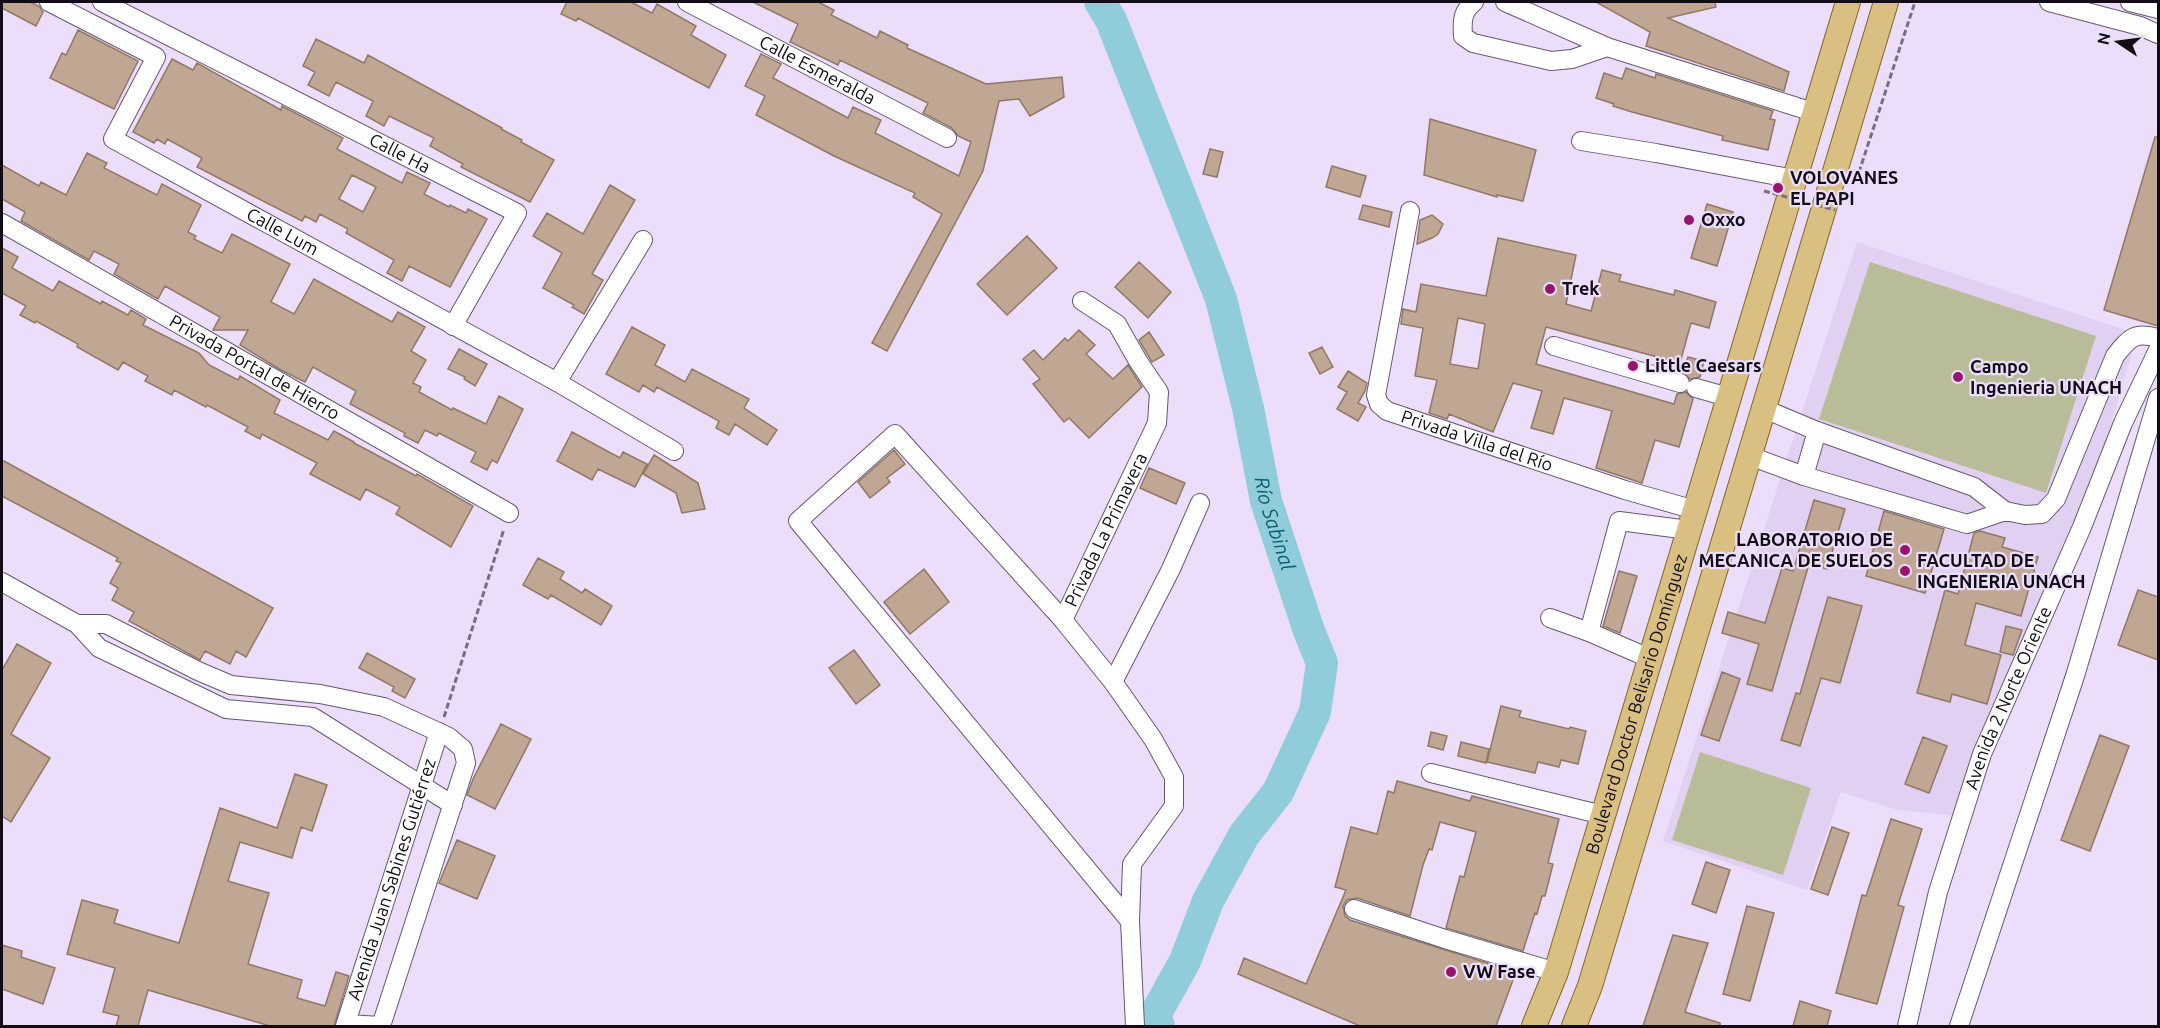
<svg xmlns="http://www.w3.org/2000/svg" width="2160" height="1028" viewBox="0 0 2160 1028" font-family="Ubuntu,sans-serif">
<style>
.built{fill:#e2d0f2}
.green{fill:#b9bc98}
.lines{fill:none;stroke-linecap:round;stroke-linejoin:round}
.river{stroke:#90ccda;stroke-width:32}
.building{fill:#c0a793;stroke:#8f7864;stroke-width:1.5;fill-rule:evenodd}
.minor-casing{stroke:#655871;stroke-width:20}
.major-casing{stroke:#826625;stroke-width:26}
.path{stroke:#776e80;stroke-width:3;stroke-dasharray:6 3;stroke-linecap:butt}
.minor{stroke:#fff;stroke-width:18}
.major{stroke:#d9c082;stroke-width:24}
.path-bridge{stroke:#776e80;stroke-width:3;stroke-dasharray:6 3;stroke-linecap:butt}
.poi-dot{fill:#97156b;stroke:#ecdefb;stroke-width:2}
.labels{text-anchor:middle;stroke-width:4.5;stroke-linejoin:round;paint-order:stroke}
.street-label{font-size:18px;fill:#110c15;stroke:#ecdefb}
.poi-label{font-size:18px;font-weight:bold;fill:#110c15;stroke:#ecdefb;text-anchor:start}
.water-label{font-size:20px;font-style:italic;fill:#0c5f6e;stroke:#ecdefb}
</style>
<rect width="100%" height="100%" fill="#ecdefb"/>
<path class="built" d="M1857,242L2138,334L2080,526L1954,816L1894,809L1841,792L1807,890L1663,841Z"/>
<path class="green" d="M1870,262L2096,336L2046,493L1819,419Z
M1700,752L1811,788L1783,875L1672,840Z"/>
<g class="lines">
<path class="river" id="s1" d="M1100,2L1111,20L1221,299L1248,408L1266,501L1309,631L1322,663L1315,712L1278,792L1244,835L1208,901L1185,961L1155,1015L1159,1026"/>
</g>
<path class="building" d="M2,2H30L39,6L43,12L36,26L2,8Z
M567,2H631L652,13L657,4L696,26L691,35L726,55L709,88L578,18L576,21L561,14Z
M753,2H818L834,10L831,15L877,38L880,31L908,45L907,48L986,84L1062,77L1064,97L1030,116L1019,99L999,101L983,171L887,351L872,343L942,214L913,197L915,193L834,156L756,115L765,96L745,86L761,54L781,64L773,78L848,118L853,107L881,120L875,133L959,176L971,142L958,136L952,128L923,113L928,103L840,60L838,65L790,42L798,24Z
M1596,2H1715L1716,7L1668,18L1789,72L1784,91L1646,46L1650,32Z
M78,30L138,61L114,109L50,78L62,53L66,55Z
M316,39L364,63L368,55L502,128L501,129L522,140L521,142L554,160L530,202L461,167L463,164L430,146L434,138L389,116L384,126L366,116L373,101L336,82L329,96L308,85L315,72L303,66Z
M172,59L193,70L197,63L281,110L282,106L305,118L343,138L337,149L402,183L407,172L430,183L424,194L449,207L450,205L466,213L468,209L487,219L450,287L409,266L402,281L387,273L394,260L346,233L348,229L320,214L316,222L305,216L302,221L197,167L202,158L167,139L165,144L157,139L154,143L133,132ZM352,175L376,187L363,212L339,199Z
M1626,68L1655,78L1656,74L1773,111L1770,119L1775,120L1768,150L1722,140L1723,136L1632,112L1613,106L1614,104L1596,98L1604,73L1622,79Z
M1430,119L1536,150L1523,201L1497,195V197L1424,175Z
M2155,137H2158V326L2104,310Z
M1210,149L1223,152L1217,177L1203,174Z
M87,153L107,163L104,168L157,195L162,184L201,205L188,232L196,236L194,239L222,253L232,234L290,264L271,302L294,314L314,279L392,322L398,312L425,327L411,351L426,360L413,383L421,387L419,392L452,410L453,408L486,424L499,396L523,409L497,463L492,460L487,470L471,462L476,452L439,433L437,436L425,430L418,443L404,436L405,433L350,404L356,391L313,367L305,382L281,370L240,345L248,330H213L220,317L165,286L158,299L114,274L119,264L94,251L89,260L21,221L25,212L2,199V165L39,186L41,182L66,195Z
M1332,166L1366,176L1360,197L1326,187Z
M610,185L635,200L592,274L603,280L584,314L572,307L574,305L543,288L562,253L533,236L547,213L583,234Z
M1707,204L1733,212L1717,266L1691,258Z
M1363,205L1392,212L1389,227L1359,219Z
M1432,215L1443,224L1438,234L1432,238L1417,244L1420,220Z
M1027,236L1057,268L1007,315L977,284Z
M1498,238L1576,255L1566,304L1591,311L1602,270L1621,275L1619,281L1674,295L1675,290L1716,302L1709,328L1691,323L1680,363L1546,327L1536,364L1674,404L1677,394L1686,392L1693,399L1679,447L1655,440L1642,483L1596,468L1612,411L1564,398L1553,434L1531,428L1542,391L1513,383L1493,432L1449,414L1447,419L1429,413L1437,380L1415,376L1423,328L1401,324L1403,309L1416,312L1421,284L1486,296ZM1458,318L1485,324L1478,369L1450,364Z
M2,248L18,257L12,268L53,291L59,281L101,304L102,301L128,315L131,310L146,319L143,325L199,353L209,365L238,380L240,376L280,400L274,413L328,440L334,431L354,442V443L416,476L417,474L473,506L451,547L396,514L400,507L366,489L360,500L310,474L317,463L262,434L260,439L245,431L248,427L207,405L206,407L174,390L172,395L145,381L148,376L123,362L118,370L77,347L78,344L36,321L35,323L20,315L26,306L2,293Z
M1139,262L1171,292L1148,318L1115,287Z
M632,327L665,345L655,365L685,382L692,369L749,399L744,408L777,430L767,445L735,424L729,435L716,428L719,421L657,387L654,392L643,385L639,392L606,374Z
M1079,330L1095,345L1086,354L1113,379L1128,365L1142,387L1089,438L1069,418L1064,422L1033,384L1040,379L1023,359L1034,350L1043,360L1065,338L1068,341Z
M1149,332L1164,355L1152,362L1139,340Z
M1322,347L1333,367L1320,374L1309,353Z
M459,349L487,364L475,386L464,379L465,377L448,369Z
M1688,357L1704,361L1700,377L1690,379L1683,372Z
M1348,371L1367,383L1365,391L1358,403L1366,407L1358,421L1337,409L1347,392L1338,387Z
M572,432L620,458L623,452L647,464L635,487L598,469L592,480L557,461Z
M894,450L905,464L887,478L890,482L870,498L858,482Z
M654,455L698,483L705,509L682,513L676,493L643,474Z
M2,460L273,608L246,657L236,651L230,664L205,651L200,660L129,621L134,612L112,600L118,588L110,583L121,563L116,561L118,558L2,496Z
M1149,468L1185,483L1176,504L1140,488Z
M1814,500L1845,509L1827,569L1809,564L1772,691L1747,684L1759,644L1722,633L1728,612L1765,623L1782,568L1793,571Z
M1884,511L1944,529L1925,593L1866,576Z
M1980,531L2005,538L2002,547L2038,557L2021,616L1976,603L1965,645L2001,655L1987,704L1952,694L1950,702L1917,693L1945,590L1958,594L1974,533Z
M538,558L564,572L560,579L582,593L585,589L612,606L601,625L551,595L548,599L523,585Z
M924,569L949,602L910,634L884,602Z
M1619,571L1637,576L1620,633L1603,626Z
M2138,590L2158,597V660L2118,645Z
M1828,597L1862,606L1840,683L1821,678L1800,746L1781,740L1796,693L1800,694Z
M2006,626L2022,630L2013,655L2000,652Z
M17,644L51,663L11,734L50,758L11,822L2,816V670Z
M854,650L880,685L856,704L829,668Z
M367,653L415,679L405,698L392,691L394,687L359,668Z
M1722,672L1740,679L1719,741L1701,735Z
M1501,706L1521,711L1519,717L1569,729L1570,727L1586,731L1578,764L1561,760L1559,767L1538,762L1535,773L1487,762Z
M501,724L531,739L495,809L467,795L473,779Z
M1431,732L1447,736L1443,750L1428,746Z
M2100,735L2129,746L2090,851L2061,840Z
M1923,737L1947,746L1929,793L1905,784Z
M1461,742L1489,749L1486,763L1458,756Z
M295,774L327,785L312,831L301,827L292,858L240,842L228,881L269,893L248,964L302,980L297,998L325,1006L336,972L349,976L334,1026H270L148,990L138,1026H116L119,1016L103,1012L115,968L67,954L82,900L118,910L114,923L179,943L220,808L277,828Z
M1397,781L1470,801L1472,796L1559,819L1548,863L1553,864L1545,896H1542L1537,914L1535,913L1523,951L1446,928L1460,876L1464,877L1476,832L1440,822L1432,850L1429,849L1423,865L1410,916L1357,898L1347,900L1343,906L1345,916L1350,920L1516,972L1496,1026H1360L1238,974L1244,958L1306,984L1346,890L1335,887L1351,827L1377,834L1388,791L1394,793Z
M1891,819L1922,829L1898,905L1904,907L1877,1004L1836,993L1862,895L1866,896Z
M1832,827L1849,833L1828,895L1811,889Z
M457,840L495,856L477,899L439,883Z
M1706,862L1730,870L1716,913L1692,904Z
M1747,906L1774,913L1750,1001L1723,994Z
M1673,935L1708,943L1685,1012L1720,1023V1026H1643Z
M2,945L22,951L21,957L55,968L43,1004L2,989Z
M1800,1001L1831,1011L1827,1026H1793Z"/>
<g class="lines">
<g class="minor-casing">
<g id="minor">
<path id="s2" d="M49,2L156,57L113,139L557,382L674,451"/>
<path id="s3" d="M102,2L517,213L453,326"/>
<path id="s4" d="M687,2L947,138"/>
<path d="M1474,2C1462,11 1462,22 1463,36L1473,43L1551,61L1572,59L1607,47"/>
<path d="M1505,2L1607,47L1813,112"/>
<path d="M2049,2L2140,26L2158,34"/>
<path d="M2130,2L2158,9"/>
<path d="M1581,141L1656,153L1794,179"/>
<path id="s5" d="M1410,211L1376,395L1379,404L1387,411L1625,490L1695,510"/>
<path id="s6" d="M2,223L509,513"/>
<path d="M1554,346L1680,383"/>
<path d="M557,382L643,240"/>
<path d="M1696,388L1728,397"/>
<path d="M1762,408L1817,431L1974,487L2005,511"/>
<path d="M1750,456L1804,476L1967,524L2005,511L2025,515L2042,514L2056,499L2115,356C2129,338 2135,331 2158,338"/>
<path d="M1804,476L1817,431"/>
<path d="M2,582L77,624L99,648L226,709L313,717L453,805"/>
<path d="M1550,618L1589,632L1651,659"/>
<path id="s7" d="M1063,620L1157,423L1159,392L1138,361L1117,324L1082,301"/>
<path d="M77,624H106L198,671L231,685L320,694L384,707L449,737L463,749L466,763L381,1026"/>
<path d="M1589,632L1619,521L1689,530"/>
<path d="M1113,682L1171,569L1200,503"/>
<path d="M1431,773L1603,815"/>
<path d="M1354,909L1445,939L1556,972"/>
<path d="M1130,921L798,521L895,434L1063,620L1113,682L1153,739L1174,777V806L1132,864L1130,921L1135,1026"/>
<path d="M346,1024L381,1026"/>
<path id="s8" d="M345,1026L439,732"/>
<path id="s9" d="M1907,1026L1938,892L1982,754L2082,527L2123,423L2158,350"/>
<path d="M1959,1026L2075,676L2158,398"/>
</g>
</g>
<g class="major-casing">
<g id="major">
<path id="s10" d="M1534,1026L1556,972L1848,2"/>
<path d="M1574,1026L1590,986L1886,2"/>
</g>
</g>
<path class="path" d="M1854,177L1857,178L1915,2
M444,717L504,529"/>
<use href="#minor" class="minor"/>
<use href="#major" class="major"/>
<path class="path-bridge" d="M1764,191L1835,210"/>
</g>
<g class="poi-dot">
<circle cx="1778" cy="188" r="6"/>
<circle cx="1689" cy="220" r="6"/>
<circle cx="1550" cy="289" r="6"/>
<circle cx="1633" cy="366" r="6"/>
<circle cx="1958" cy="377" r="6"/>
<circle cx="1905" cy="550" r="6"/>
<circle cx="1905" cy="571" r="6"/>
<circle cx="1451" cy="972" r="6"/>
</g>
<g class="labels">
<g class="street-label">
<text dy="6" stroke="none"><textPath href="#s4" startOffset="147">Calle Esmeralda</textPath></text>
<text dy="6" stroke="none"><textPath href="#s3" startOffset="334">Calle Ha</textPath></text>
<text dy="6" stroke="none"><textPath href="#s2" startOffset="406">Calle Lum</textPath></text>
<text dy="6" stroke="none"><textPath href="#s6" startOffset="291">Privada Portal de Hierro</textPath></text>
<text dy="6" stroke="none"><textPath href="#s5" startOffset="302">Privada Villa del Río</textPath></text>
<text dy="6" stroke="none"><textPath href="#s7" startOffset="100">Privada La Primavera</textPath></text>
<text dy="6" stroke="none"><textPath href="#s9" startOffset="344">Avenida 2 Norte Oriente</textPath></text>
<text dy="6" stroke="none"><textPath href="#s10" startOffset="338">Boulevard Doctor Belisario Domínguez</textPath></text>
<text dy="6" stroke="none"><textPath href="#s8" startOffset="154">Avenida Juan Sabines Gutiérrez</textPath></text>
</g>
<g class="poi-label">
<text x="1790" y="184">VOLOVANES<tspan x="1790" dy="21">EL PAPI</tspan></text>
<text x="1701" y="226">Oxxo</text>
<text x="1562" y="295">Trek</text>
<text x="1645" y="372">Little Caesars</text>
<text x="1970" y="373">Campo<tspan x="1970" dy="21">Ingenieria UNACH</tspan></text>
<text x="1893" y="546" text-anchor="end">LABORATORIO DE<tspan x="1893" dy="21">MECANICA DE SUELOS</tspan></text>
<text x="1917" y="567">FACULTAD DE<tspan x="1917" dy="21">INGENIERIA UNACH</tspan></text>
<text x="1463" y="978">VW Fase</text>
</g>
<g class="water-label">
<text dy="7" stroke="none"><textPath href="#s1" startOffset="552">Río Sabinal</textPath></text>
</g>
</g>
<rect width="2160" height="1028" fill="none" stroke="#110c15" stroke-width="6"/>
<g transform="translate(2118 42) rotate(283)" stroke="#ecdefb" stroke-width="4.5" paint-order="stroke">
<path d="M0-4.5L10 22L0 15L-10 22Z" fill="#110c15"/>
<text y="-9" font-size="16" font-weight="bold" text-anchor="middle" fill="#110c15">N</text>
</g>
</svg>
